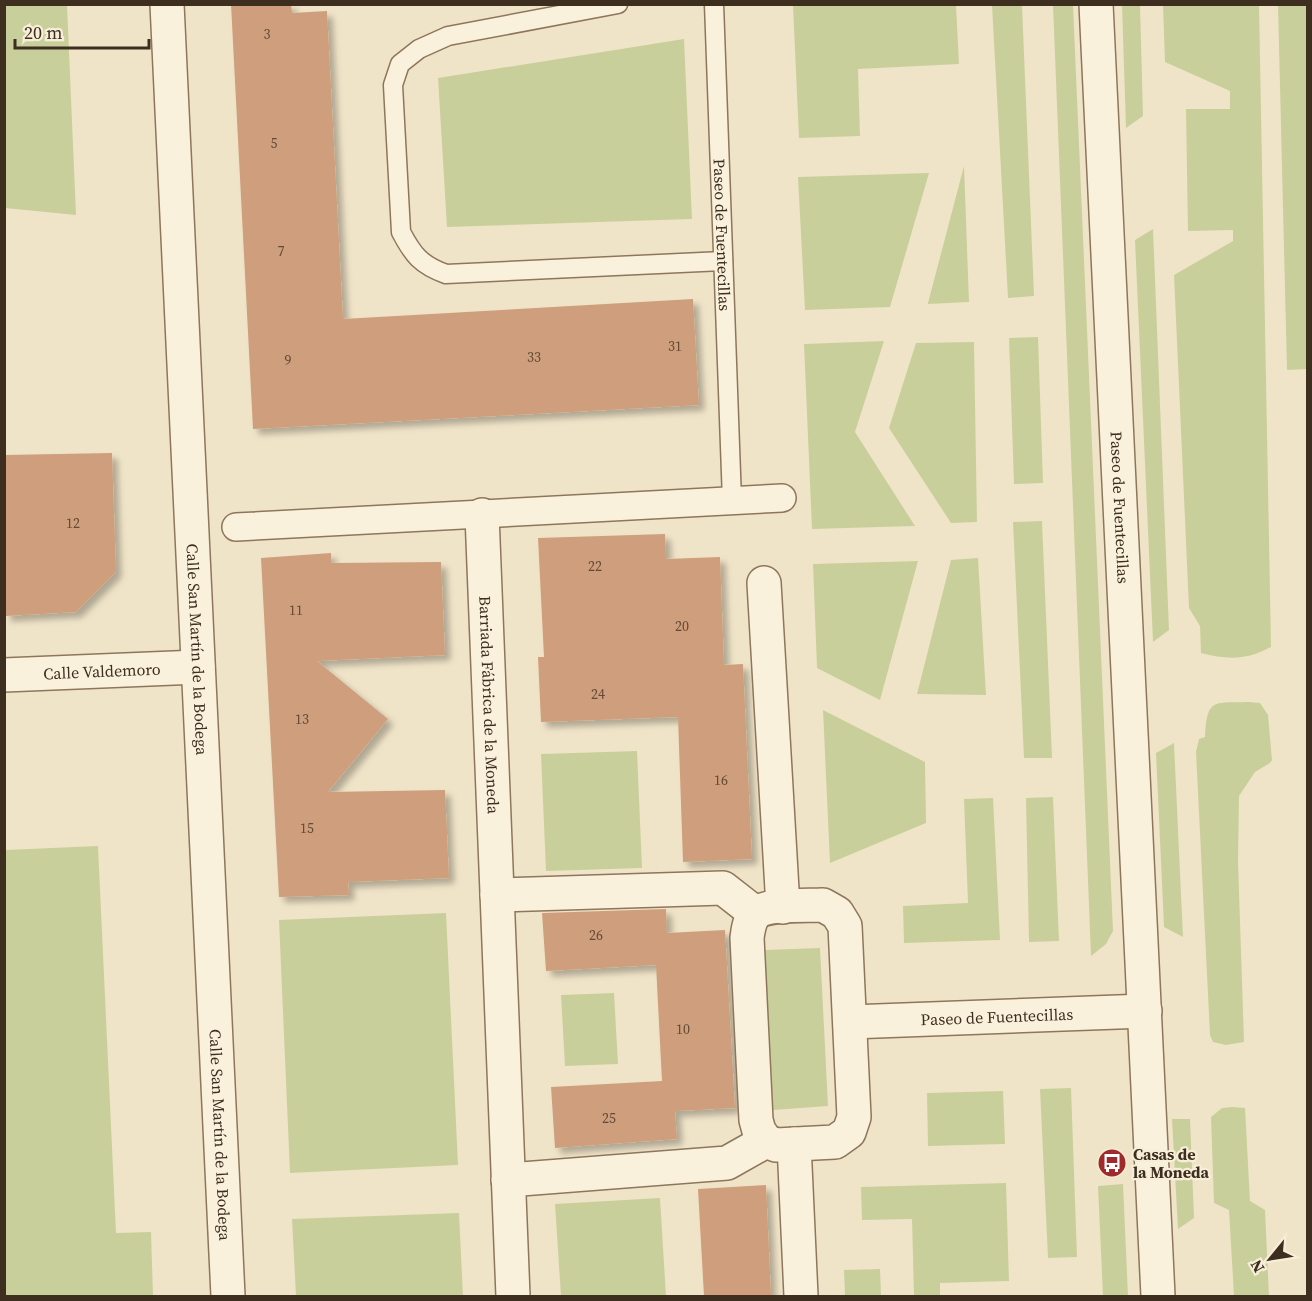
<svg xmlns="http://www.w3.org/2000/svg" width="1312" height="1301" viewBox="0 0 1312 1301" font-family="'Source Serif 4',serif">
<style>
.green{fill:#c9cf9b}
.building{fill:#cf9f7d;filter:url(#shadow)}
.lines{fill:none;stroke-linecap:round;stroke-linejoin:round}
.service-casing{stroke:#8d765c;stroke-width:21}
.pedestrian-casing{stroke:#8d765c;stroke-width:30}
.minor-casing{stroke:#8d765c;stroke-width:36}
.service{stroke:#faf1dc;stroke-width:18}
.pedestrian{stroke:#faf1dc;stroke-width:27}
.minor{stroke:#faf1dc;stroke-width:33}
.labels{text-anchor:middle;stroke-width:4.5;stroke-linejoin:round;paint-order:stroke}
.number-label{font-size:14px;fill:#624a37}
.street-label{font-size:16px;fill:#3d2e20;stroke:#f7eed8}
.poi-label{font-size:16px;font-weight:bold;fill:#3d2e20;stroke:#f7eed8;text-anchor:start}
</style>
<defs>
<filter id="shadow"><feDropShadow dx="5.5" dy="5.5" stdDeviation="3" flood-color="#0004"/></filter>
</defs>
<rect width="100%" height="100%" fill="#f0e4c8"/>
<path class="green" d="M5,4L67,5L76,215L5,208Z
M837,5H956L959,64L858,69L860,136L799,138L793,6Z
M992,5H1022L1034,296L1008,298Z
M1053,5H1073L1113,931L1106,944L1091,956Z
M1122,5H1140L1143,116L1126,128Z
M1163,5H1259L1271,647C1247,660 1228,660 1201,653L1200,626L1189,608L1174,275L1233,241V230L1188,231L1186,109H1230V91L1165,62Z
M1278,5H1307V369L1287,370Z
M684,39L692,219L447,227L438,78Z
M964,166L969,302L928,304V303Z
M929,173L890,307L805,310L798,177Z
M1153,229L1169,630L1153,642L1135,240Z
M1038,337L1043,483L1014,484L1009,338Z
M884,341L855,432L915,526L812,529L804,344Z
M974,342L977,522L951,523L889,428L916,343Z
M1042,521L1052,758H1024L1013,522Z
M978,558L986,695L917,694L951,560Z
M918,561L880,700L817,668L813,564Z
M1248,702L1260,703L1268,715L1272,760L1270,763L1255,772L1239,796L1238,861L1244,1042L1226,1045L1213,1042L1210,1035L1196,752L1199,739L1205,737C1207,698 1213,703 1248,702Z
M823,710L925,762L926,823L830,863Z
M1174,743L1183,937L1164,927L1156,753Z
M637,751L642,868L546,871L541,754Z
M1053,797L1059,941L1029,942L1026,798Z
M993,798L1000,940L904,943L903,906L968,903L964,799Z
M98,846L116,1233L151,1232L153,1296H5V850Z
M446,913L458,1165L290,1173L279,920Z
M820,948L828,1106L773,1110L765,950Z
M614,993L618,1064L565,1066L561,995Z
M1071,1088L1077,1257L1048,1258L1040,1089Z
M1003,1091L1005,1144L928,1146L927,1093Z
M1232,1107L1245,1108L1250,1201L1265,1210L1269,1296H1234L1229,1210L1214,1203L1211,1117L1222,1108Z
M1172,1119H1190L1194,1218L1178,1229Z
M1006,1183L1009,1281L940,1283V1296H914L912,1219L862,1220L861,1187Z
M1123,1184L1128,1296H1103L1098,1186Z
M660,1198L666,1296H561L555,1204Z
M459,1213L463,1296H296L292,1219Z
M880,1269L881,1296H845L844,1270Z"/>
<path class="building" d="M231,4H291L292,13L327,11L343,319L693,299L699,405L253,429Z
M112,453L116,572L76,612L5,616V455Z
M665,534L666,559L720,557L724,665L743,664L752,859L683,862L678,717L541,722L538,657H544L538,538Z
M331,553V563L441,562L445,655L317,661L388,719L328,792L445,790L449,878L348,882L349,895L279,897L261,558Z
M666,909L667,933L725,930L735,1108L675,1111L677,1139L555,1148L551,1087L662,1081L656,965L546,971L542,913Z
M766,1185L771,1296H704L698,1189Z"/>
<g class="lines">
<g class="service-casing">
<g id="service">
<path d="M618,4L448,36L419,49L400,64L393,85L401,232C413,255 421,265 446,274L723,261"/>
<path id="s1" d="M714,4L732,501"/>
</g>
</g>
<g class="pedestrian-casing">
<path id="pedestrian" d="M236,527L782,498"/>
</g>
<g class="minor-casing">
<g id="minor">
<path id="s2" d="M167,4L228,1296"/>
<path id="s3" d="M1096,4L1158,1296"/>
<path id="s4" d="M482,515L513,1296"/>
<path d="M764,583L783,907"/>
<path id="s5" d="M4,675L198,667"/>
<path d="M497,895L723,888L755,913"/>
<path d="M823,905L837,913L845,926L854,1117L849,1132L835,1142L776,1145L766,1141L759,1131L756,1120L747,938C748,930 749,922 754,915C764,903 807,906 823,905Z"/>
<path id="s6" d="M850,1022L1145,1011"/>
<path d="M794,1144L801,1296"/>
<path d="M508,1180L727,1163L766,1141"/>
</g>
</g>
<use href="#service" class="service"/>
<use href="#pedestrian" class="pedestrian"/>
<use href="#minor" class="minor"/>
</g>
<defs>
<g id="bus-disc" transform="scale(1.5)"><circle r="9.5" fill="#9e2a2b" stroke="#f7eed8"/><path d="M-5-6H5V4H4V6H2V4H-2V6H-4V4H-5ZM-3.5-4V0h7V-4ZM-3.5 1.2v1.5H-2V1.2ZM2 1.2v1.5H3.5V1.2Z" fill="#fff"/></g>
</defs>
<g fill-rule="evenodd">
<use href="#bus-disc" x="1112" y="1163"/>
</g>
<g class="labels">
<g class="number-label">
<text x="267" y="39">3</text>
<text x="274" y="148">5</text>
<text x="281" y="256">7</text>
<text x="675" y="351">31</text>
<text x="534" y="362">33</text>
<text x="288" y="365">9</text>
<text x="73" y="528">12</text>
<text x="595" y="571">22</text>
<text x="296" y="615">11</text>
<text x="682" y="631">20</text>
<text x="598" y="699">24</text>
<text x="302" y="724">13</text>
<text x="721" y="785">16</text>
<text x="307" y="833">15</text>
<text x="596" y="940">26</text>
<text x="683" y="1034">10</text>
<text x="609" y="1123">25</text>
</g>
<g class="street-label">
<text dy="6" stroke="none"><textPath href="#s1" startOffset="231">Paseo de Fuentecillas</textPath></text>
<text dy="6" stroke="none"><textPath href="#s3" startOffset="504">Paseo de Fuentecillas</textPath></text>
<text dy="6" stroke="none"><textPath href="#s2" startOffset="646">Calle San Martín de la Bodega</textPath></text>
<text dy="6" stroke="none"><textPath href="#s5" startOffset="98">Calle Valdemoro</textPath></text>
<text dy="6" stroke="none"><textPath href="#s4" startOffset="190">Barriada Fábrica de la Moneda</textPath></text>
<text dy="6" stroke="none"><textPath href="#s6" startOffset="147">Paseo de Fuentecillas</textPath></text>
<text dy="6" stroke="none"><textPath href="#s2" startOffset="1132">Calle San Martín de la Bodega</textPath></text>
</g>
<g class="poi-label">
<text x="1133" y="1160">Casas de<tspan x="1133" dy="18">la Moneda</tspan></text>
</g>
</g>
<rect width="1312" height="1301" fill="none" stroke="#3d2e20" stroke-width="12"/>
<g transform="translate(1270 1259) rotate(240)" stroke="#f7eed8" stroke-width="4.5" paint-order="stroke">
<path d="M0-4.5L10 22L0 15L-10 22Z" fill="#3d2e20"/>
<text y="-9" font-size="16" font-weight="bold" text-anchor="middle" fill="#3d2e20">N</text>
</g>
<path d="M15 39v9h134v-9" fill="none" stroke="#3d2e20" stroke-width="3"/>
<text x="24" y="39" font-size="18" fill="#3d2e20" stroke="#f7eed8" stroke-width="4.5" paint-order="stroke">20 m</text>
</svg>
